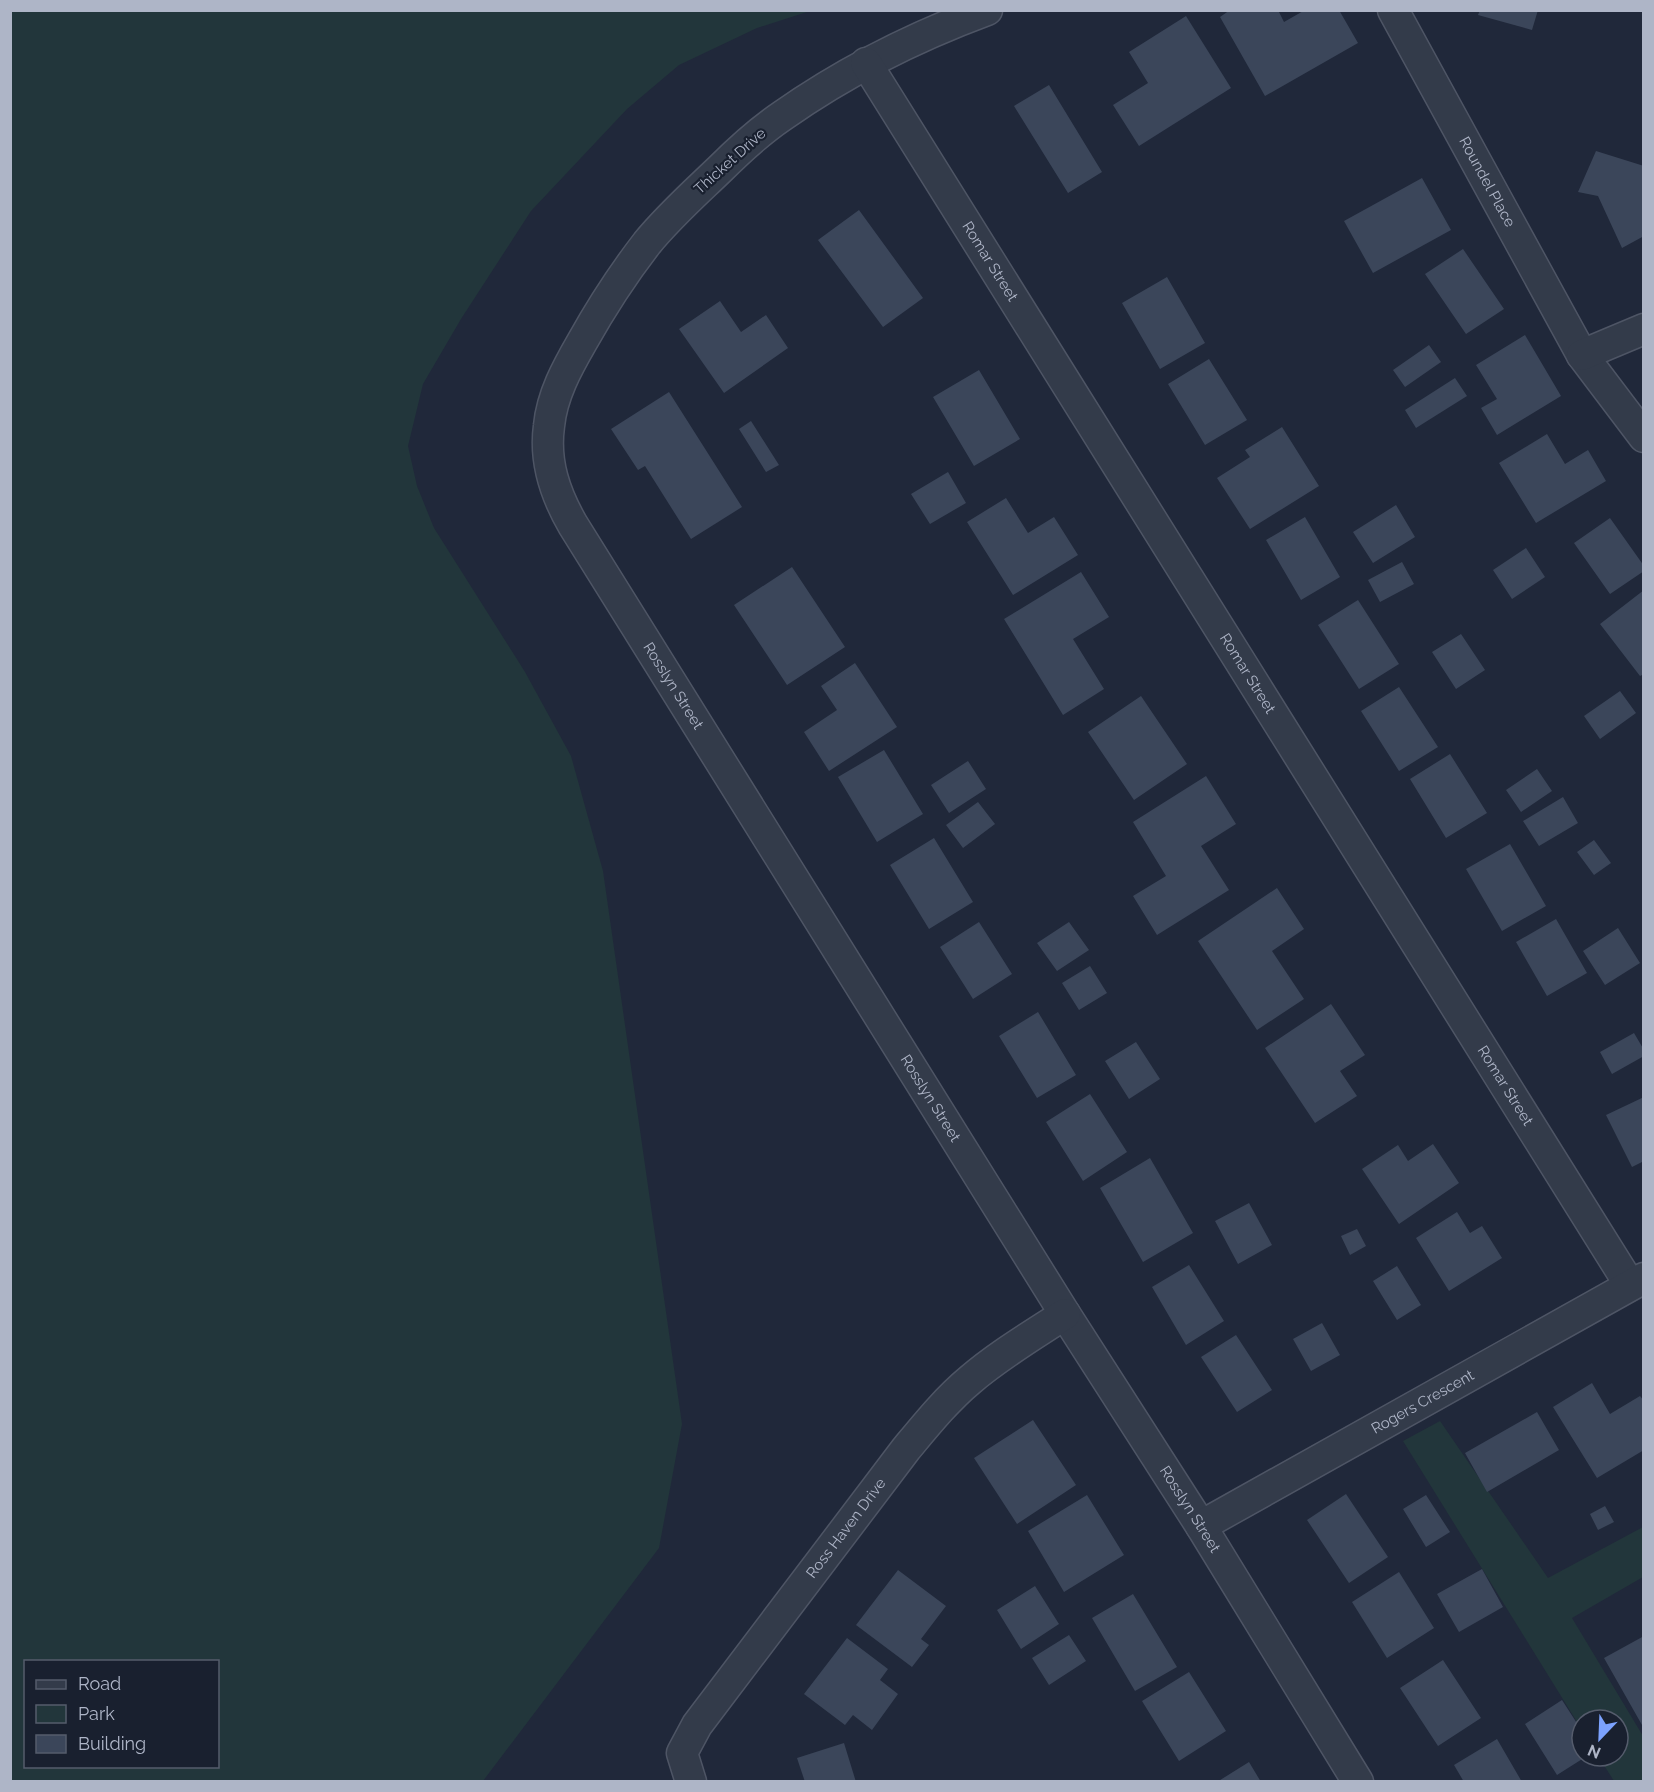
<svg xmlns="http://www.w3.org/2000/svg" width="1654" height="1792" viewBox="0 0 1654 1792" font-family="Raleway,sans-serif">
<style>
.green{fill:#22363b;fill-rule:evenodd}
.building{fill:#3b465a}
.lines{fill:none;stroke-linecap:round;stroke-linejoin:round}
.minor-casing{stroke:#4e5565;stroke-width:33}
.minor{stroke:#333b4a;stroke-width:30}
.labels{text-anchor:middle;stroke-width:4.5;stroke-linejoin:round;paint-order:stroke}
.street-label{font-size:15px;fill:#aeb5c7;stroke:#19202f}
</style>
<rect width="100%" height="100%" fill="#20283a"/>
<path class="green" d="M11,10L810,11L757,28L679,65L627,109L531,211L461,319L423,384L408,446L417,486L434,528L525,672L571,756L603,871L682,1424L659,1548L483,1781H11ZM26,1662H218V1766H26Z
M1440,1421L1548,1578L1643,1527V1577L1572,1618L1643,1736V1781H1614L1598,1756H1618V1720H1582V1730L1403,1441Z"/>
<path class="building" d="M1230,10H1278L1284,22L1305,10H1339L1358,43L1265,96L1220,17Z
M1480,10H1538L1532,30L1478,15Z
M1186,16L1231,88L1139,146L1113,105L1148,83L1129,52Z
M1049,85L1102,172L1068,193L1014,106Z
M1596,151L1644,166V236L1622,248L1598,196L1578,192Z
M1422,178L1451,230L1373,273L1344,221Z
M859,210L923,298L883,327L818,240Z
M1463,249L1504,309L1466,334L1425,274Z
M1167,277L1205,343L1160,369L1122,303Z
M720,301L741,332L766,315L788,348L724,393L679,329Z
M1525,335L1561,396L1497,435L1481,408L1497,399L1476,365Z
M1429,345L1441,362L1405,387L1393,370Z
M1209,359L1247,420L1205,445L1168,384Z
M979,370L1020,439L974,466L933,397Z
M1455,378L1467,396L1416,428L1405,410Z
M669,392L742,507L691,539L645,466L638,470L611,429Z
M751,421L779,465L766,472L739,429Z
M1282,427L1319,486L1250,529L1217,478L1250,457L1245,450Z
M1547,434L1565,464L1588,450L1606,481L1536,523L1499,463Z
M948,472L966,503L930,524L911,494Z
M1006,498L1028,533L1054,517L1078,555L1013,595L967,522Z
M1396,505L1415,537L1373,563L1353,532Z
M1305,517L1340,577L1301,600L1266,540Z
M1610,518L1644,566V571L1610,594L1574,543Z
M1526,548L1545,577L1512,599L1493,570Z
M1402,562L1414,584L1380,602L1368,580Z
M792,567L845,647L787,685L734,605Z
M1081,572L1109,617L1073,639L1104,689L1063,715L1004,619Z
M1644,590V674L1640,676L1600,624Z
M1358,600L1399,664L1359,689L1318,625Z
M1461,634L1485,670L1456,689L1432,652Z
M855,663L897,727L829,771L804,732L837,710L821,686Z
M1399,687L1438,747L1399,771L1361,711Z
M1620,691L1636,713L1600,739L1584,716Z
M1141,696L1187,764L1134,800L1088,732Z
M884,750L923,814L877,842L838,777Z
M1450,754L1487,813L1446,838L1410,779Z
M968,761L986,789L949,813L931,785Z
M1537,769L1552,791L1521,812L1506,790Z
M1206,776L1236,824L1201,846L1229,890L1157,935L1133,896L1166,876L1133,822Z
M1563,797L1578,823L1539,846L1523,821Z
M978,802L995,824L963,848L946,825Z
M934,838L973,902L929,929L890,865Z
M1594,840L1611,863L1594,875L1577,852Z
M1510,844L1546,906L1502,931L1466,869Z
M1277,888L1304,929L1272,951L1304,999L1257,1030L1198,941Z
M1556,919L1587,973L1547,996L1516,942Z
M979,922L1012,974L973,999L940,947Z
M1069,922L1089,950L1057,971L1037,943Z
M1618,928L1640,963L1605,985L1583,951Z
M1090,966L1107,993L1079,1010L1062,983Z
M1331,1004L1365,1055L1340,1071L1357,1096L1315,1123L1265,1048Z
M1038,1012L1076,1075L1037,1098L999,1036Z
M1634,1033L1644,1050V1056L1612,1074L1600,1052Z
M1136,1042L1160,1079L1129,1099L1105,1061Z
M1090,1094L1127,1152L1083,1181L1046,1122Z
M1644,1097V1161L1632,1167L1606,1115Z
M1433,1144L1459,1183L1399,1224L1362,1169L1398,1145L1408,1161Z
M1150,1158L1193,1233L1143,1262L1100,1188Z
M1249,1203L1272,1245L1238,1264L1215,1221Z
M1457,1212L1470,1233L1482,1226L1502,1258L1449,1291L1416,1238Z
M1357,1229L1366,1246L1350,1255L1341,1236Z
M1189,1265L1224,1321L1186,1345L1152,1287Z
M1397,1266L1421,1305L1397,1320L1373,1281Z
M1322,1323L1340,1355L1311,1371L1293,1339Z
M1236,1335L1272,1390L1237,1412L1201,1357Z
M1592,1383L1610,1414L1640,1396L1644,1401V1450L1597,1478L1553,1407Z
M1537,1412L1559,1450L1487,1492L1465,1453Z
M1033,1420L1076,1485L1017,1524L974,1458Z
M1346,1494L1388,1557L1349,1583L1307,1520Z
M1087,1495L1124,1555L1064,1592L1028,1531Z
M1426,1495L1450,1532L1426,1547L1403,1509Z
M1605,1506L1614,1522L1598,1530L1590,1514Z
M1482,1569L1503,1607L1459,1632L1437,1594Z
M898,1570L946,1606L921,1639L929,1645L912,1667L856,1625Z
M1399,1572L1434,1628L1387,1658L1352,1602Z
M1035,1586L1059,1624L1021,1649L997,1610Z
M1133,1594L1177,1667L1135,1691L1092,1618Z
M1069,1635L1086,1661L1049,1685L1032,1658Z
M1644,1636V1723L1642,1725L1604,1658Z
M847,1638L888,1669L880,1680L898,1694L872,1730L853,1715L845,1725L804,1694Z
M1443,1660L1481,1718L1438,1746L1400,1688Z
M1189,1672L1226,1731L1179,1761L1142,1701Z
M1562,1700L1582,1731V1756H1587L1557,1775L1525,1724Z
M1497,1739L1522,1782H1464L1454,1765Z
M844,1743L856,1782H805L797,1758Z
M1249,1762L1261,1782H1217Z"/>
<g class="lines">
<g class="minor-casing">
<g id="minor">
<path id="s1" d="M987,10C914,37 846,71 782,116C760,131 739,150 720,169C695,193 669,216 647,243C623,274 601,308 582,342C567,368 552,395 549,426C544,462 555,494 573,525L1065,1314L1201,1526L1358,1782"/>
<path id="s2" d="M1393,10L1582,355L1644,437"/>
<path id="s3" d="M866,63L1630,1285"/>
<path d="M1582,355L1644,329"/>
<path id="s4" d="M1201,1526L1644,1278"/>
<path id="s5" d="M691,1782L682,1753L697,1725L906,1449C926,1425 946,1400 970,1380C999,1355 1033,1335 1065,1314"/>
</g>
</g>
<use href="#minor" class="minor"/>
</g>
<g class="labels">
<g class="street-label">
<text transform="translate(730 161) rotate(-42)" y="5">Thicket Drive</text>
<text dy="5" stroke="none"><textPath href="#s2" startOffset="196">Roundel Place</textPath></text>
<text dy="5" stroke="none"><textPath href="#s3" startOffset="234">Romar Street</textPath></text>
<text dy="5" stroke="none"><textPath href="#s3" startOffset="720">Romar Street</textPath></text>
<text dy="5" stroke="none"><textPath href="#s1" startOffset="920">Rosslyn Street</textPath></text>
<text dy="5" stroke="none"><textPath href="#s3" startOffset="1206">Romar Street</textPath></text>
<text dy="5" stroke="none"><textPath href="#s1" startOffset="1406">Rosslyn Street</textPath></text>
<text dy="5" stroke="none"><textPath href="#s4" startOffset="254">Rogers Crescent</textPath></text>
<text dy="5" stroke="none"><textPath href="#s1" startOffset="1892">Rosslyn Street</textPath></text>
<text dy="5" stroke="none"><textPath href="#s5" startOffset="309">Ross Haven Drive</textPath></text>
</g>
</g>
<rect width="1654" height="1792" fill="none" stroke="#aeb5c7" stroke-width="24"/>
<rect x="24" y="1660" width="195" height="108" fill="#19202f" stroke="#555c6c" stroke-width="1.5"/>
<rect x="36" y="1680" width="30" height="9" fill="#333b4a" stroke="#555c6c" stroke-width="1.5"/>
<text x="78" y="1690" font-size="18" fill="#aeb5c7">Road</text>
<rect x="36" y="1705" width="30" height="18" fill="#22363b" stroke="#555c6c" stroke-width="1.5"/>
<text x="78" y="1720" font-size="18" fill="#aeb5c7">Park</text>
<rect x="36" y="1735" width="30" height="18" fill="#3b465a" stroke="#555c6c" stroke-width="1.5"/>
<text x="78" y="1750" font-size="18" fill="#aeb5c7">Building</text>
<g transform="translate(1600 1738) rotate(203)"><circle r="28" fill="#19202f" stroke="#555c6c" stroke-width="1.5"/>
<path d="M0-4.5L10 22L0 15L-10 22Z" fill="#7ca2fe"/>
<text y="-9" font-size="16" font-weight="bold" text-anchor="middle" fill="#aeb5c7">N</text>
</g>
</svg>
